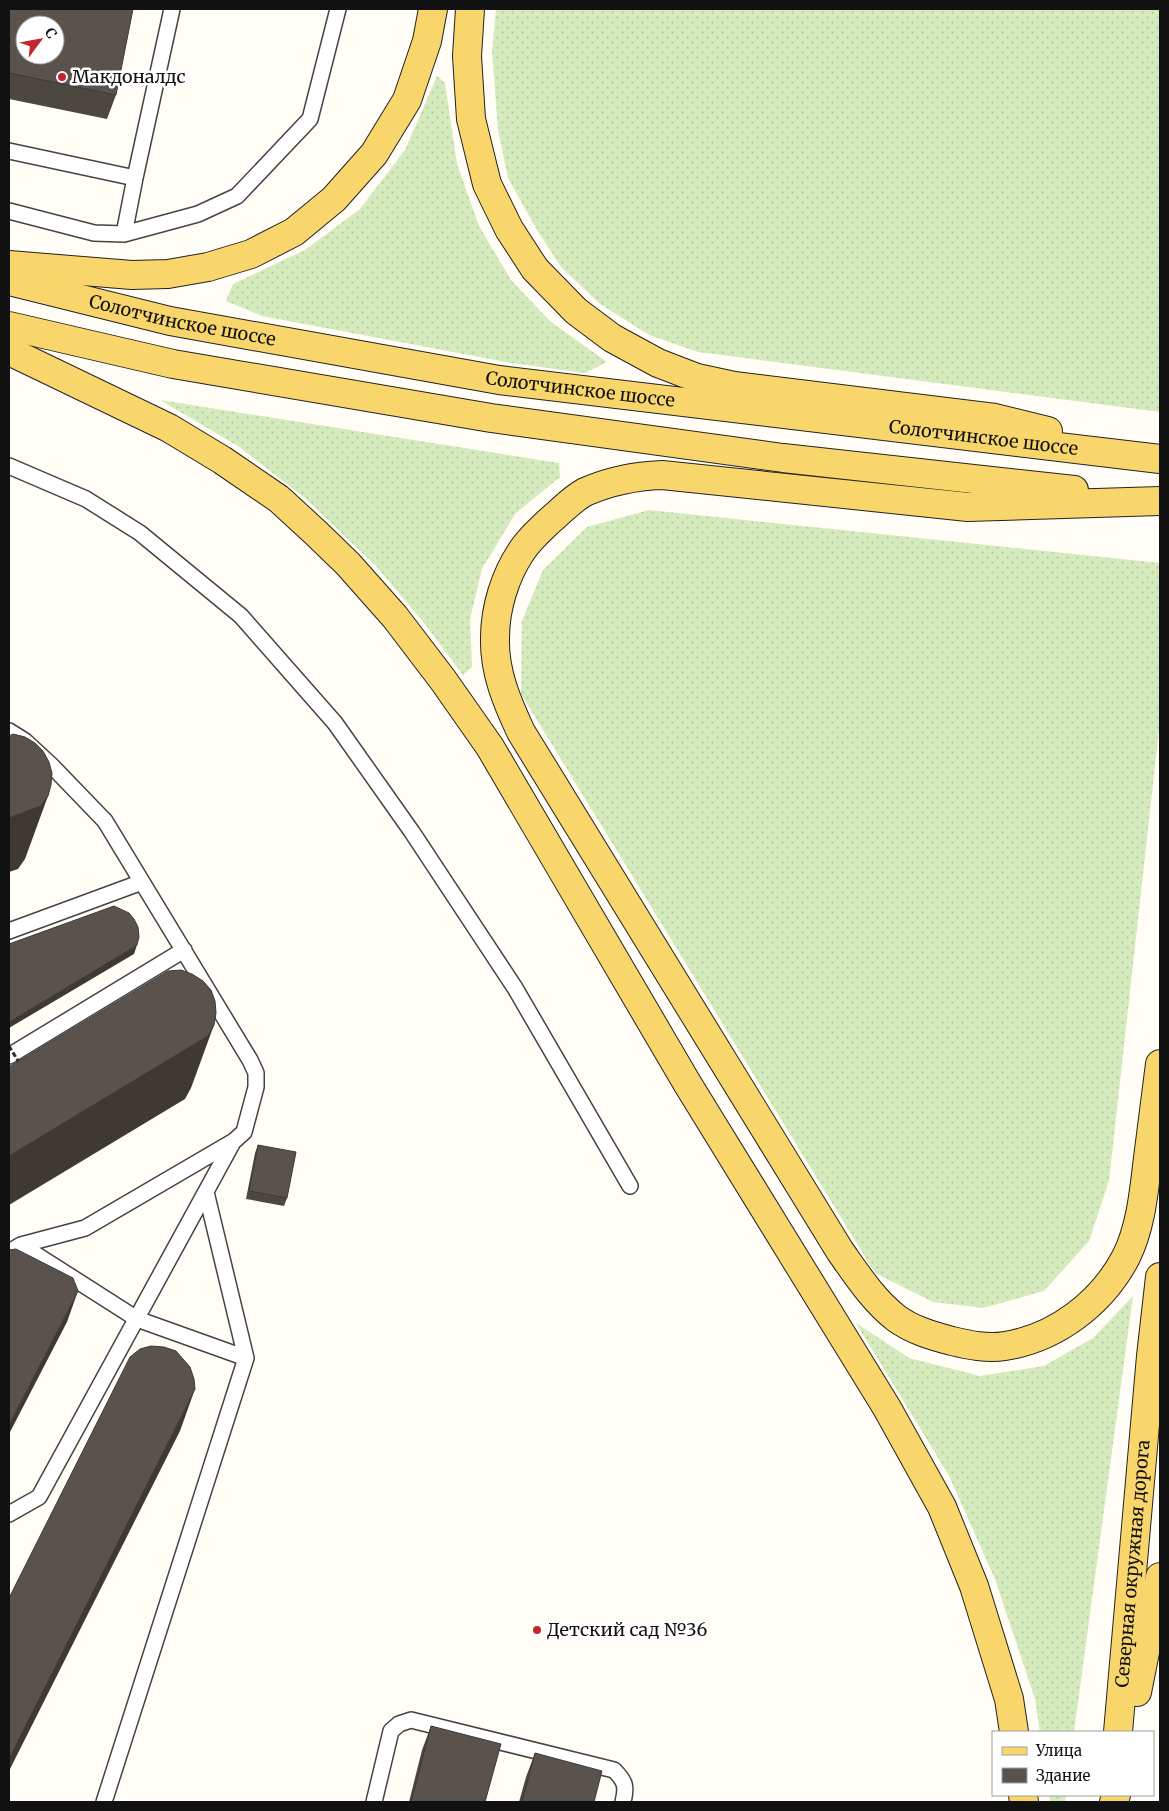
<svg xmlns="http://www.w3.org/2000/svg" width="1169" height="1811" viewBox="0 0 1169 1811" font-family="Merriweather,serif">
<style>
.grass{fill:url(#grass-dots)}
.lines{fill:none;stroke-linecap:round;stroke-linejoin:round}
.lane-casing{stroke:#444;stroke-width:18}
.primary-casing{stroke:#222;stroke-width:30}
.lane{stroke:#fff;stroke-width:15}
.primary{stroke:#f9d66b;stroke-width:28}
.path-bridge{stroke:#333;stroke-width:3;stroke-dasharray:5 2.5;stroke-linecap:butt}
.wall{fill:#4d4742}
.shaded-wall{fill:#3f3936}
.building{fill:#5a524d;stroke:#3f3936;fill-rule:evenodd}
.poi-dot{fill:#c4262e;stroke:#fff;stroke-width:2}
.labels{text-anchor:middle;stroke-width:5;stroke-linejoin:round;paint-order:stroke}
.poi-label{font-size:18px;fill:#111;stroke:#fff;text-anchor:start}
.street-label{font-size:18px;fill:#111;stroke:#fff}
</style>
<defs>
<pattern id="grass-dots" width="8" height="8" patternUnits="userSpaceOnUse" patternTransform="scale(1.25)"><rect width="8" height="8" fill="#d5ebbd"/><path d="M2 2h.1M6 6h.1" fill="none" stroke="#b6c8a1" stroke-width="1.8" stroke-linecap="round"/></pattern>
</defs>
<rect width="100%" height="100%" fill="#fffdf5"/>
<path class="grass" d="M496,9H1160V412L698,352L649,335L600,304L561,267L537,230L508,178L498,130L492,52Z
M437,76L445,83L457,164L479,226L511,280L551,322L607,362L585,373L511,363L262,316L226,301L233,284L305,250L360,209L405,150Z
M160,400L559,463L560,477L515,514L482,569L470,619L472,667L463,675L424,623L376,566L306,499L238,446Z
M649,510L1160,563V721L1109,1181L1089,1241L1044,1291L983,1308L933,1302L875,1273L521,694L522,621L543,570L587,527Z
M1133,1296L1074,1732H1040L1035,1699L995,1579L949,1476L856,1323L909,1358L980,1376L1044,1366L1093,1338Z
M1049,1795H1066L1065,1802H1050Z"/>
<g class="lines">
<g class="lane-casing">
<path id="lane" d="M9,151L135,178L124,234
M135,178L172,9
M9,211L94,233L124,234L198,214L237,196L310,119L338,9
M9,466L86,499L140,533L241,616L335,723L412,832L515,988L630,1186
M9,731L25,741L51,765L105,821L250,1060L256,1073V1087L244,1132L234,1141L85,1228L21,1245L9,1252
M9,931L142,882
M9,1056L184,950
M21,1245L137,1319L246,1358
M9,1514L39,1497L233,1142
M104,1802L246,1358L206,1192
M374,1802L391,1731L399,1724L411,1720L614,1770C625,1781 627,1786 623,1802"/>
</g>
<g class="primary-casing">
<g id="primary">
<path d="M470,9L467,56L471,119L487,184L509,229L535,269L576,311L612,338L658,363L697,378L734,386L995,418L1048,431"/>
<path d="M9,265L132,275L168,274L208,267L251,254L294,232L334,199L374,154L407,100L427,41L433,9"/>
<path id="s1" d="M9,281L170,321L499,380L1160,459"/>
<path d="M9,326L173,364L491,418L783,458L1074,490"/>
<path d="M9,351L169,428L222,460L279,499L316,533L348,564L395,617L443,680L490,747L687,1083L887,1408L942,1507L974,1586L1009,1699L1014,1732"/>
<path d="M1160,501L968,507L662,475C634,476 610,481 585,492C574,498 564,508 555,516C543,527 530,538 521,552C505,576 495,608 495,638C494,672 507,702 521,732L840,1251C857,1275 873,1300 896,1318C912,1330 933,1336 952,1341C969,1345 987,1349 1005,1346C1056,1338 1102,1303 1126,1257C1141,1227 1144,1191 1148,1158C1152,1126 1156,1095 1160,1064"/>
<path d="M1137,1692L1160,1577"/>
<path id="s2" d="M1118,1732L1151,1356L1160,1277"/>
<path d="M1023,1795L1024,1802"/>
<path d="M1114,1802L1116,1795"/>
</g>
</g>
<use href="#lane" class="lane"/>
<use href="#primary" class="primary"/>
<path class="path-bridge" d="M9,1046L20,1064"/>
</g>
<path class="wall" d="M9,9L116,95L107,119L9,99Z
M258,1145L287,1198L284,1206L246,1199L255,1153Z
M431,1726L485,1802H409L422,1750Z
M535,1753L594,1802H519L526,1777Z"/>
<path class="shaded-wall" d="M48,796L25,859L18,869L9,872V818Z
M137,945L134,954L9,1028V1022Z
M214,1025L191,1088L185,1099L9,1205V1156Z
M78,1291L67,1322L9,1434V1425Z
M195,1389L180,1431L9,1771V1758Z"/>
<path class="building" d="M9,9H133L116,95L9,73ZM25,25H55V55H25Z
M13,734L25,737L35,743L43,751L49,762L52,773L51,785L48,796L41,806L9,818V736Z
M114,906L129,913L134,919L138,927L139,937L137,945L9,1022V944Z
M181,970L192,974L203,981L211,990L215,1001L216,1013L214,1025L208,1036L9,1156V1067L168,971Z
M258,1145L296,1152L287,1198L249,1191Z
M16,1249L73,1278L78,1291L9,1425V1250Z
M151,1346L164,1347L176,1351L190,1367L194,1379L195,1389L11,1755L9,1758V1598L130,1357L140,1349Z
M431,1726L501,1744L485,1802H411Z
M535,1753L602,1771L594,1802H522Z"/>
<g class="poi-dot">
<circle cx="62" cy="77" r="5"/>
<circle cx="537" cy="1630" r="5"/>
</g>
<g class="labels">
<g class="poi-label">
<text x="72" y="83">Макдоналдс</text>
<text x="547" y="1636">Детский сад №36</text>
</g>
<g class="street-label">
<text dy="6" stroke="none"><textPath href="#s1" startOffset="178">Солотчинское шоссе</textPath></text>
<text dy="6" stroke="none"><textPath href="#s1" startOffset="582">Солотчинское шоссе</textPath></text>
<text dy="6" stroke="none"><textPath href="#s1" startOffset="988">Солотчинское шоссе</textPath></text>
<text dy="6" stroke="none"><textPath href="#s2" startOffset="169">Северная окружная дорога</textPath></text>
</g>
</g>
<rect width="1169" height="1811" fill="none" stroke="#111111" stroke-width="20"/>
<rect x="992" y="1731" width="162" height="65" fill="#ffffff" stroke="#a0a0a0"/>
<rect x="1002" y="1747" width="25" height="8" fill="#f9d66b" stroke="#a0a0a0"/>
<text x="1036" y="1756" font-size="15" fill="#111111">Улица</text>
<rect x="1002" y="1768" width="25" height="15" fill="#5a524d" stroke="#a0a0a0"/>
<text x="1036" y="1781" font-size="15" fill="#111111">Здание</text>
<g transform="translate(40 40) rotate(58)"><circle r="24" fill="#ffffff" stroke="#a0a0a0"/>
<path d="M0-4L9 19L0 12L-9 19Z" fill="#c4262e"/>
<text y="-8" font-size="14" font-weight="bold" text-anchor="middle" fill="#111111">С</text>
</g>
</svg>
